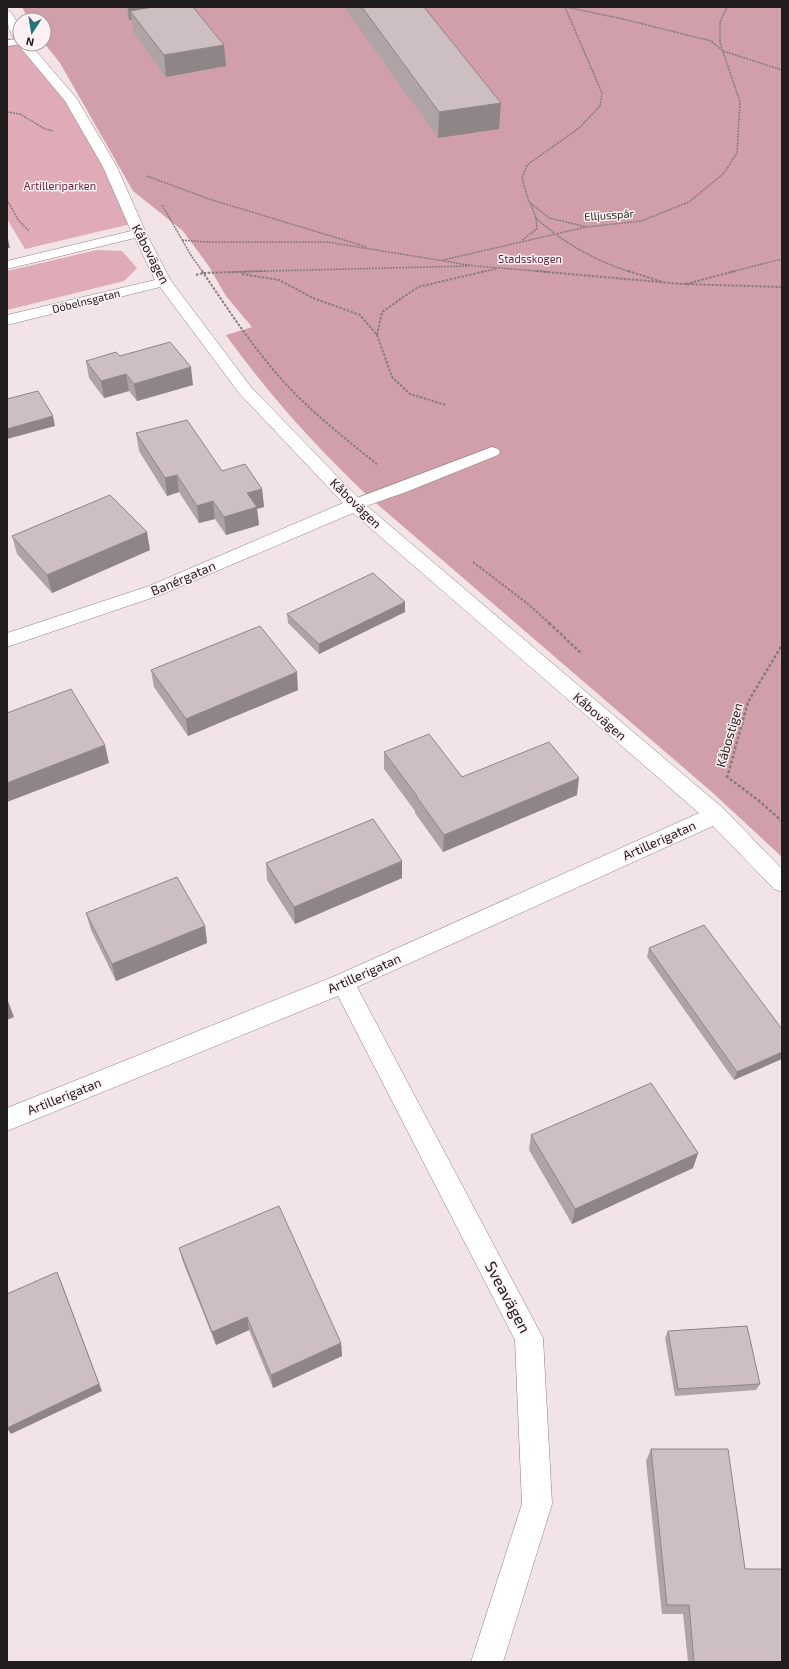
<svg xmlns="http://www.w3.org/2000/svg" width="789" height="1669" viewBox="0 0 789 1669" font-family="'Exo 2',sans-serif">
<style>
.green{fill:#deabb7}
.forest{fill:#d19faa}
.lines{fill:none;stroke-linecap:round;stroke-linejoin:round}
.service-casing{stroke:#8d7f82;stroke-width:1}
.minor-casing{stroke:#8d7f82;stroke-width:1}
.path-far2{stroke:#867c7e;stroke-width:1.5;stroke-dasharray:2 1;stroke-linecap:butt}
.path-far1{stroke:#867c7e;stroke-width:2;stroke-dasharray:2.5 1.5;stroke-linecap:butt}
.path{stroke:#867c7e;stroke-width:2.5;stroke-dasharray:3 2;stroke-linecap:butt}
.service{fill:#fff;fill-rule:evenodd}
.minor{fill:#fff;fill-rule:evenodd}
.wall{fill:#afa3a6}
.shaded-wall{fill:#8f8587}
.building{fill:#ccbec1;stroke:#8f8587}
.labels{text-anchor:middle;stroke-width:3;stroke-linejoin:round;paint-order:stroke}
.far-park-label{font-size:11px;fill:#65273a;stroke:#fef1f4}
.far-street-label{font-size:11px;fill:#211c1d;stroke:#fef1f4}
.street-label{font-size:13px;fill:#211c1d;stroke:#fef1f4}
.near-street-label{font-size:16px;fill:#211c1d;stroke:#fef1f4}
</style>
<rect width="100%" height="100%" fill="#f2e3e6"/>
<path class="green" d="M7,43L20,44L71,99L135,223L25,249L7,219Z
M97,250L122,251L137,268L124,281L7,310V271Z"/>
<path class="forest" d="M22,7H782V857L713,793L369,497C315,446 269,395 226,335L252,327L226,296L208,265L183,231L133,191L60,63L44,43V20H29Z"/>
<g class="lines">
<g class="service-casing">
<path id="service" d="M20,39V44H24L7,46V40Z
M492,447L498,449L500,452L498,455L406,492L355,510L349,509L347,505L349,501Z"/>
</g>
<g class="minor-casing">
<path id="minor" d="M7,10L11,12L20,27V44H30L77,99L117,167L146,233L171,281L251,387L361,501L724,809L782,869V892L774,889L713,826L357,987L543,1338L552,1504L503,1662H471L522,1504L515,1340L338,996L7,1131V1108L335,976L699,813L353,513L163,594L7,647V633L149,586L343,503L239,393L160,287L7,325V315L155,280L135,238L7,269V261L131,231L103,167L65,101L20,47L18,44L20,42L16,41C8,29 7,24 7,10Z"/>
</g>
<path class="path-far2" d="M565,7L602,93L600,106L579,128L527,165L522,178L529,202L549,218L587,227L641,221L689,202L724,173L737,153L740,102L720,43V22L727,7
M566,7L623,19L711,41L723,51L782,70
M7,112L20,114L45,129L54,131
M147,176L209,199L367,247
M7,200L19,221L29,231
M162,205L192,257L203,272
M536,218C563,243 596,261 631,272
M182,240L205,242H327L475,266L548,272
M522,240L537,229L536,218L530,202
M443,260L586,227
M228,272L469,266
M482,272L496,269
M731,272L782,259"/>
<path class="path-far1" d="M202,271C228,309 253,348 284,382C312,413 346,439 378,465
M536,271L682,284L782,287
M628,271L663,282
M242,274L279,280L313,298L360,315L377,335L392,377L410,394L446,405
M196,275L203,273L266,271
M686,284L735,271
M377,335L382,312L418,287L486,271
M473,562L528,604L550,624"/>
<path class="path" d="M549,623L582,654
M726,776L758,800L782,821
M727,778L748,702L782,645"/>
<use href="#service" class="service"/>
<use href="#minor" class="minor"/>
</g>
<path class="wall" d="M125,7H193L226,66L166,77L133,32L132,20H129Z
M344,7H424L499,129L438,138Z
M120,356L193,385L137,401L129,391L104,398L89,378L86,361Z
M136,433L222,471L262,489L264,507L257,509L259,525L226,535L215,519L199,523L179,492L167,496L139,451Z
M12,536L150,550L52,593L17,554Z
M405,612L319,654L288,623L287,614Z
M151,670L298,690L188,736L154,687Z
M384,752L462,777L577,795L443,852L415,813V811L384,769Z
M266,863L402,878L295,924L267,880Z
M86,913L205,926L207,943L116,981L91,930Z
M649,948L782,1029L734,1080L647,957Z
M531,1135L698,1153L693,1168L572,1224L529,1150Z
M179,1248L341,1343L342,1356L273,1388L249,1330L216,1345L183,1262Z
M668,1331L760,1384L756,1390L675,1396L665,1338Z
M651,1449L745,1569L782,1662H688L683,1614H662L646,1461Z"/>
<path class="shaded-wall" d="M128,7H184L130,11L132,20H129Z
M224,45L226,66L166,77L164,55Z
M501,103L499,129L438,138L439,112Z
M7,239H8L10,248H7Z
M191,367L193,385L137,401L134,384Z
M126,374L129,391L104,398L101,381Z
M53,416L55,426L7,439V429Z
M177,475L179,492L167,496L165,478Z
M262,489L264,507L257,509L259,525L226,535L224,517L247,493Z
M213,501L215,519L199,523L197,506Z
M147,532L150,550L52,593L47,575Z
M405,602V612L319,654V644Z
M297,672L298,690L188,736L186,719Z
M105,745L109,763L7,802V783Z
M579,778L577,795L443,852L444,835Z
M402,861V878L295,924L294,907Z
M205,926L207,943L116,981L112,964Z
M7,1001H8L14,1017L7,1020Z
M782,1052V1059L734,1080L737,1072Z
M698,1153L693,1168L572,1224L575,1209Z
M60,1279L102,1391L11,1434L7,1428Z
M247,1317L249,1330L216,1345L212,1332Z
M341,1343L342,1356L273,1388L271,1375Z"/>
<path class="building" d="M153,7H193L224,45L164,55L130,11Z
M362,7H424L501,103L439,112Z
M170,342L191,367L134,384L126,374L101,381L86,361L116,352L120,356Z
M38,391L53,416L7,429V399Z
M187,420L222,471L245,464L262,489L247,493L257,507L224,517L213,501L197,506L177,475L165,478L136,433Z
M110,495L147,532L47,575L12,536Z
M373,573L405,602L319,644L287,614Z
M260,626L297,672L186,719L151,670Z
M71,689L105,745L7,783V713Z
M429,734L462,777L549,742L579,778L444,835L416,796H417L384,752Z
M373,819L402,861L294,907L266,863Z
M177,877L205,926L112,964L86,913Z
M704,925L782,1029V1052L737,1072L649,948Z
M651,1083L698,1153L575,1209L531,1135Z
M279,1206L341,1343L271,1375L247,1317L212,1332L179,1248Z
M57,1272L99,1384L7,1428V1294Z
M747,1326L760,1384L678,1389L668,1331Z
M651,1449H728L745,1569H782V1662H694L689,1605H667Z"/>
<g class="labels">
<g class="far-park-label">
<text x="60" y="190">Artilleriparken</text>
<text x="530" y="263">Stadsskogen</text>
</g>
<g class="far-street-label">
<text transform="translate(609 215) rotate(-4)" y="4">Elljusspår</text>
<text transform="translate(86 301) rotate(-14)" y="4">Döbelnsgatan</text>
</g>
<g class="street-label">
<text transform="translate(151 254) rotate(62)" y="5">Kåbovägen</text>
<text transform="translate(356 503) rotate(44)" y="5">Kåbovägen</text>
<text transform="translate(183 578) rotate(-23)" y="5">Banérgatan</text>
<text transform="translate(600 716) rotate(41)" y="5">Kåbovägen</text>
<text transform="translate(729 735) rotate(-74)" y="5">Kåbostigen</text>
<text transform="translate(659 840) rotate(-24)" y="5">Artillerigatan</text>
<text transform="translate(364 973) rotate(-24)" y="5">Artillerigatan</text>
<text transform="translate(64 1096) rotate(-22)" y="5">Artillerigatan</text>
</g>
<g class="near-street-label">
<text transform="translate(508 1297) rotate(62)" y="6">Sveavägen</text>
</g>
</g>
<rect width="789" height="1669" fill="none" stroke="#211c1d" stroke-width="16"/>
<g transform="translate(32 32) rotate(192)"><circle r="19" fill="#fef1f4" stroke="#a69c9e"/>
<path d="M0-3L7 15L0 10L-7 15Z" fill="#277275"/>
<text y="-6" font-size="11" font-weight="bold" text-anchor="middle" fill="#211c1d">N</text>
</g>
</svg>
